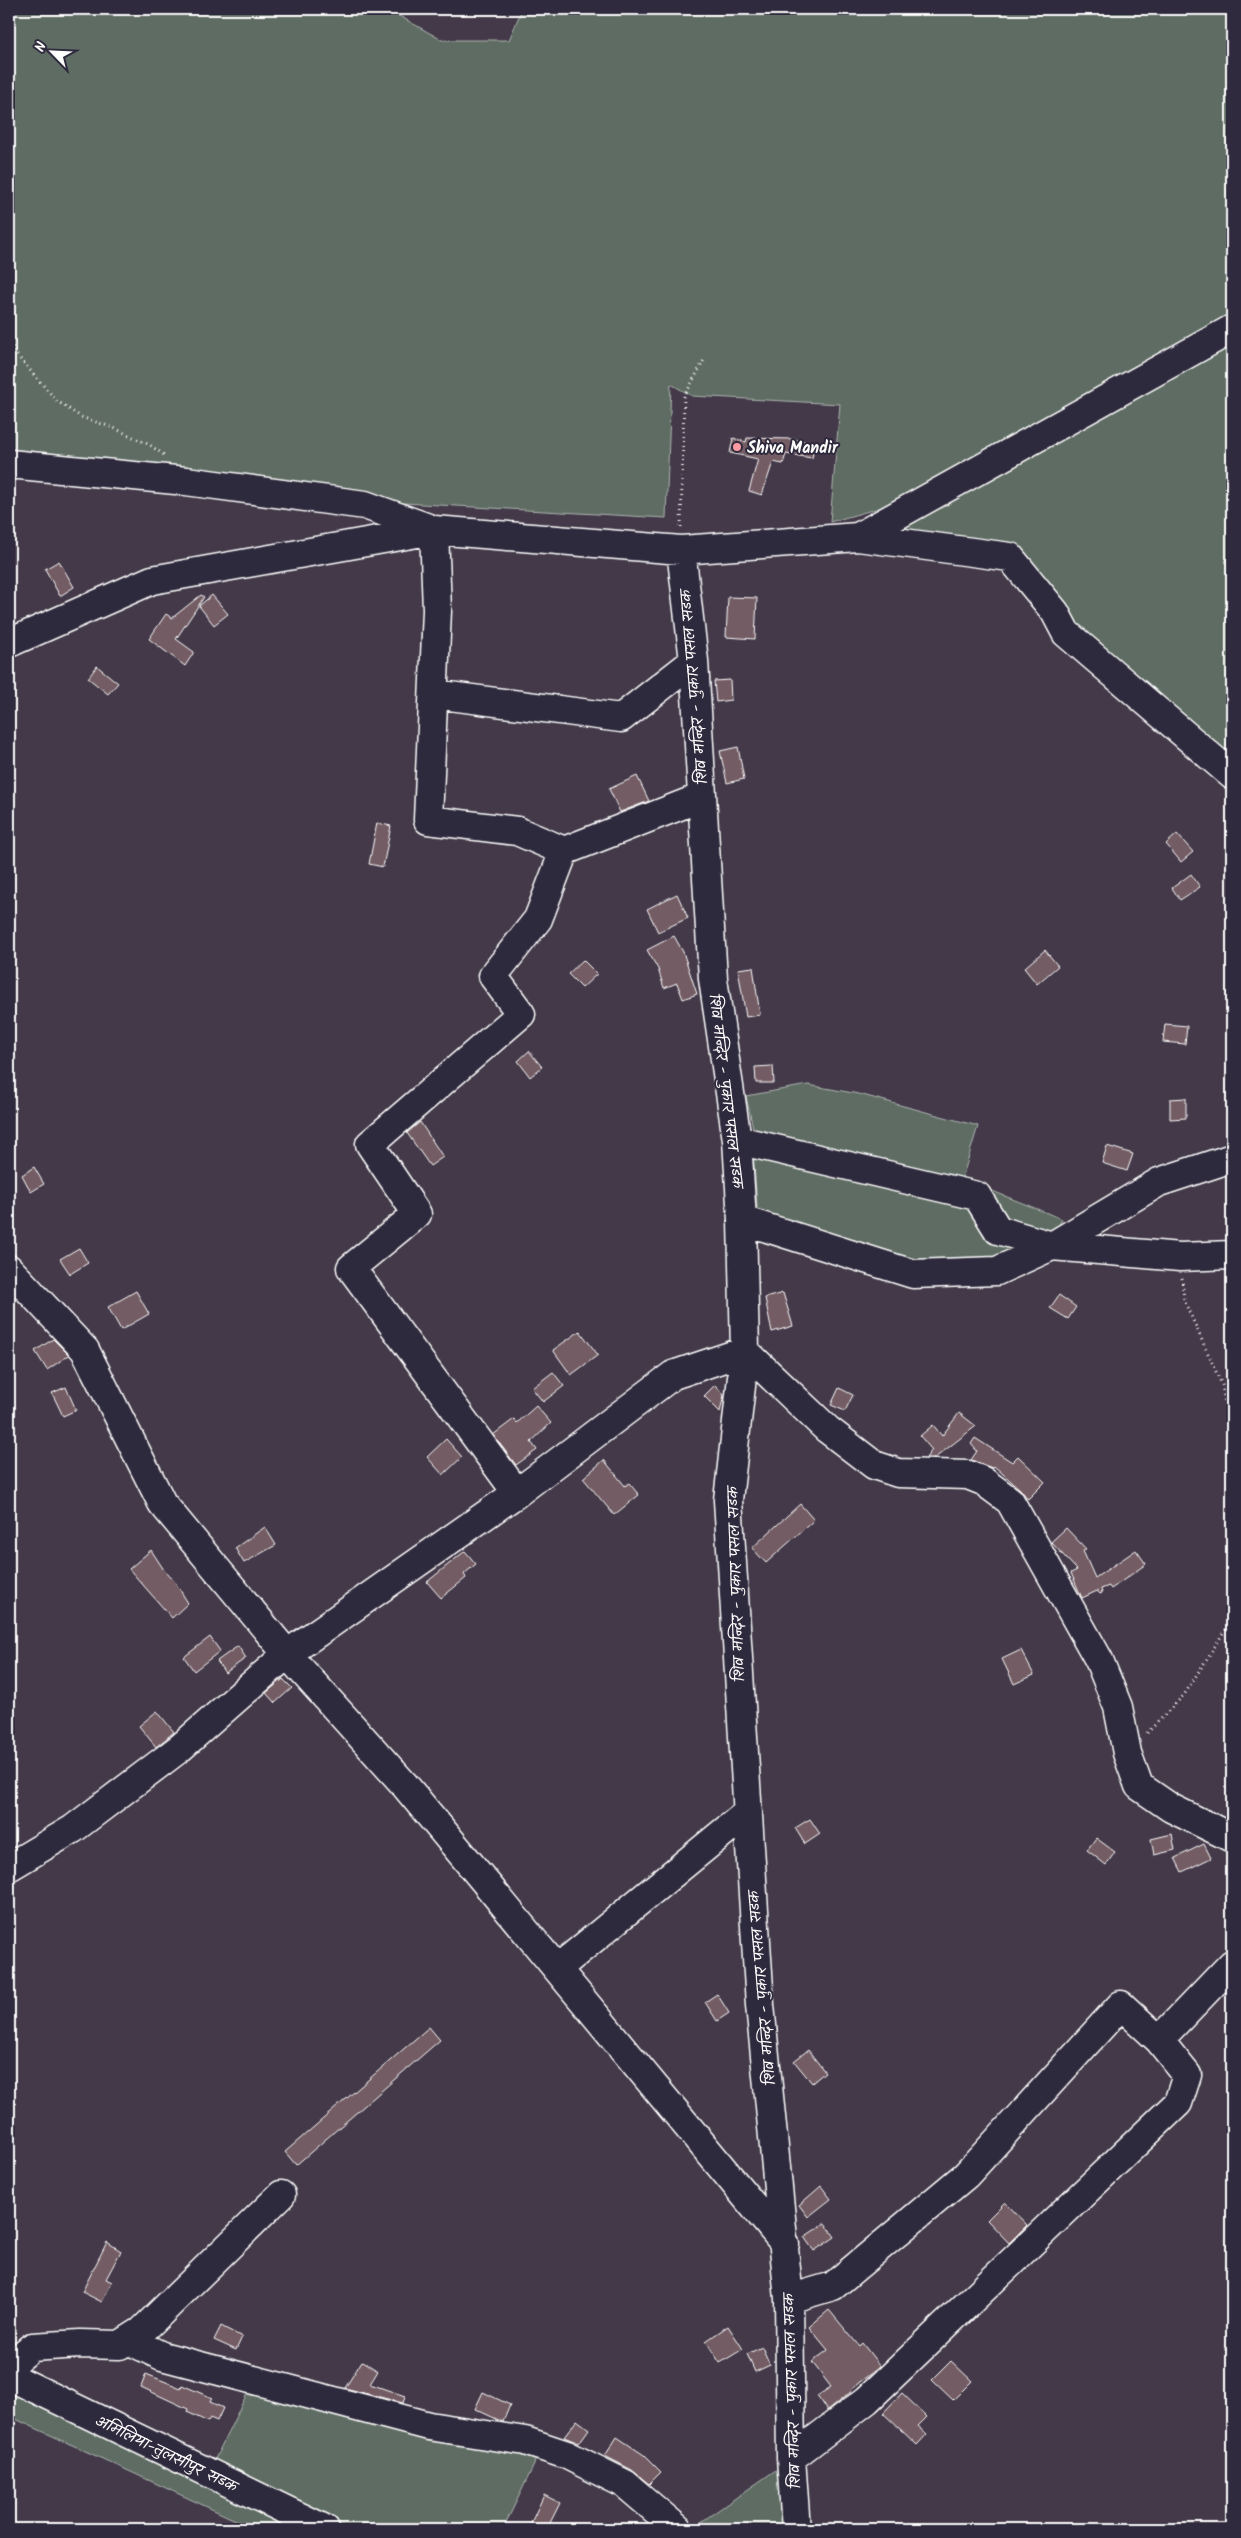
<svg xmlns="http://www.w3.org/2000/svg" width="1241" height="2538" viewBox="0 0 1241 2538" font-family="Kalam,'Playpen Sans Deva',sans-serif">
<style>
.green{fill:#5e6c63;stroke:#aeb6b1}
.building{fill:#735b64;stroke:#fff}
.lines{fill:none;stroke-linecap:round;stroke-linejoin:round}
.minor-casing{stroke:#fff;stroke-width:31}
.major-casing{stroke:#fff;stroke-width:31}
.path{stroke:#fff;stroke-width:3;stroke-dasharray:1 4;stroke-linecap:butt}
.minor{stroke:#2f2a3d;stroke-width:28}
.major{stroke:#2f2a3d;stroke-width:28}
.poi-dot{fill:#ff9aa2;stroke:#2f2a3d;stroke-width:2}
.labels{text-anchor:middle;stroke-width:4;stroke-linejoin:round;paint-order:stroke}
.poi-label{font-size:16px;font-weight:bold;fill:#fff;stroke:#2f2a3d;text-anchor:start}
.street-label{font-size:16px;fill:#fff;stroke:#2f2a3d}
</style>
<rect width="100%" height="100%" fill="#433949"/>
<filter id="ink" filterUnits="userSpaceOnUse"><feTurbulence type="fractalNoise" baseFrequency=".02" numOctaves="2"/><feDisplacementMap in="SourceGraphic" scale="10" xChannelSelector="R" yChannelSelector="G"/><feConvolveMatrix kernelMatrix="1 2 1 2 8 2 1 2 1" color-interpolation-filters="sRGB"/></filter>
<g filter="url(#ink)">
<path class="green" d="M9,9H387L442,40H509L522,9H1232V315L886,506L830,522L840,404L692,396L671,384L666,518L404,503L200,471L9,451Z
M1232,341V762L1072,622L1014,550L889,532Z
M808,1085L859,1094L978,1126L962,1179L755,1137L746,1096Z
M753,1150L968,1200L1028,1247L997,1263L917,1265L758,1219Z
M980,1186L1062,1219L1054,1235L1004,1225Z
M258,2371L538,2449L534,2465L503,2529H350L214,2461Z
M9,2387L301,2529H255L9,2416Z
M783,2465L786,2529H691Z"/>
<path class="building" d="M733,438L746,442L747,438L791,439L815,443L812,458L786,454L783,464L773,462L762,495L749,491L758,459L730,453Z
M59,561L74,587L60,596L45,569Z
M201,595L204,597L176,639L194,652L185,666L149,639L166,614L172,618Z
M212,595L228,614L214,625L199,606Z
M728,597L757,598L755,639L726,637Z
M97,666L118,683L108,694L88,678Z
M730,680L731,700L716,702L714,681Z
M738,747L744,779L727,783L720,751Z
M637,776L649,801L620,812L609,789Z
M377,823L391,826L383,867L369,864Z
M1177,834L1193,852L1181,862L1166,844Z
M1191,874L1200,887L1180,900L1172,888Z
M677,894L688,918L658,932L647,909Z
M674,936L683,952L697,994L683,999L677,983L664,988L658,969L647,950Z
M1045,950L1058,966L1037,984L1024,968Z
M583,960L597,974L582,988L568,974Z
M753,967L760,1015L746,1017L738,969Z
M1165,1024L1187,1026L1185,1044L1163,1042Z
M529,1051L542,1067L530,1077L518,1061Z
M773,1066L774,1083H756L755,1067Z
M1186,1098V1118L1170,1119V1099Z
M420,1122L443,1157L430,1166L407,1133Z
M1107,1146L1133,1154L1127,1171L1102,1163Z
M34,1167L44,1184L31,1192L22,1175Z
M79,1248L88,1263L70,1274L60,1259Z
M136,1291L149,1314L121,1330L108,1307Z
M783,1293L793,1326L772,1332L765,1298Z
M1059,1295L1076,1307L1068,1319L1050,1308Z
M580,1331L598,1355L571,1375L553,1350Z
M53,1339L69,1355L47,1370L35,1351Z
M553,1372L564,1386L543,1402L532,1388Z
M715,1385L724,1395L720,1412L704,1396Z
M66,1387L76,1410L63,1416L52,1393Z
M839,1388L853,1395L845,1411L831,1405Z
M536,1406L551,1423L531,1442L537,1450L516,1465L493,1435L514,1419L517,1423Z
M959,1413L976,1426L935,1458H926L932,1450L920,1436L933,1425L942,1436Z
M975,1438L1012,1462L1018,1456L1045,1482L1028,1499L1020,1489L994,1466L992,1468L971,1460L977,1451L971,1444Z
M446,1439L462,1457L443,1475L427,1457Z
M604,1460L625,1486L629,1483L639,1495L614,1515L583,1478Z
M800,1504L814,1520L766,1563L752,1548Z
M265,1527L276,1545L244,1563L235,1548Z
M1066,1528L1086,1549L1083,1551L1095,1578L1136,1550L1146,1564L1111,1589L1109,1586L1101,1589L1102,1593L1100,1594L1097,1591L1082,1598L1071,1573L1077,1570L1051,1542Z
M151,1550L164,1570L175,1582L188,1603L172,1618L129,1569Z
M465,1551L476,1564L464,1574L466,1578L441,1598L427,1582Z
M210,1637L220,1651L194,1671L184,1657Z
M238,1646L246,1658L225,1673L217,1661Z
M1021,1650L1034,1675L1014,1684L1002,1659Z
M283,1679L292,1688L275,1703L266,1693Z
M157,1711L174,1732L156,1747L139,1726Z
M810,1819L820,1834L805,1844L795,1828Z
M1172,1834L1175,1850L1154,1855L1151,1839Z
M1096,1838L1115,1852L1106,1865L1087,1850Z
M1204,1844L1211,1858L1182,1872L1175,1858Z
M717,1994L729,2013L717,2021L705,2002Z
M429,2027L440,2040L296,2165L285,2152Z
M808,2050L825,2072L812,2083L794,2061Z
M821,2186L831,2199L808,2217L799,2205Z
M1005,2202L1027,2225L1009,2243L987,2220Z
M825,2223L835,2237L814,2251L804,2237Z
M107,2242L121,2251L106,2279L112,2282L102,2302L82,2292Z
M829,2310L859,2346L862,2343L880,2366L851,2389L852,2391L827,2411L817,2396L831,2387L812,2362L828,2350L809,2327Z
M221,2326L242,2337L236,2350L214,2340Z
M728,2326L743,2349L720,2363L706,2341Z
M762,2347L770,2365L755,2372L747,2354Z
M362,2361L378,2371L370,2384L405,2396L403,2403L345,2388Z
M951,2361L972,2381L953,2400L932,2380Z
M146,2374L181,2388L182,2385L212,2398L210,2402L223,2408L217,2421L210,2418L208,2422L187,2412L188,2409L141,2387Z
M483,2392L510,2405L503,2422L475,2409Z
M902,2393L927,2417L918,2426L927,2434L917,2445L883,2413Z
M577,2420L589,2429L579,2443L564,2437Z
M617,2437L644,2455L661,2472L649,2484L632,2470L605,2456Z
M544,2495L560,2503L547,2529H539L530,2525Z"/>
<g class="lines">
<g class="minor-casing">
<path id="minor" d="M9,464L186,481L365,505L434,530L681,550L858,537L1010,557L1055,612L1066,633L1232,775
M858,537L1232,329
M681,550L694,661L713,979L737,1140L742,1220L745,1351L728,1500L760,2005L789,2299L791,2458L796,2529
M9,643L152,580L434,530L437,610L428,820L517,831L564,851
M434,694L621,718L694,661
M737,1140L977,1196L998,1230L1052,1246L1180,1257L1232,1255
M742,1220L913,1274L997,1271L1052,1246L1159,1182L1232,1158
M9,1269L85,1350L162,1503L287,1654L403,1783L785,2244
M517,1493L351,1268L417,1214L370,1144L521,1014L493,976L538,919L564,851L702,797
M9,1867L73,1829L180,1748L287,1654L517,1493L673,1375L745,1351L827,1429L874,1465L898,1473L968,1475L983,1481L1010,1501L1099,1660L1118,1707L1127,1753L1139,1786L1171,1808L1232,1838
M558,1968L748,1812
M789,2299L833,2286L966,2175L1121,2005L1159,2040
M128,2340L162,2356L296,2391L429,2426L525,2441L567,2455L625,2484L678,2529
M9,2366L32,2347L80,2344L120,2345L142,2331L281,2195
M791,2458L867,2400L1178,2103L1187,2075L1159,2040L1232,1964"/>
</g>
<g class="major-casing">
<path id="major" d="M9,2376L325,2529"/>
</g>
<path class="path" d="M9,332L14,352L57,401L81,417L114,428L150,445L164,455
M681,527L684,397L704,360
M1182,1278L1184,1300L1222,1385L1232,1446
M1147,1733L1184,1695L1232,1619"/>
<use href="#minor" class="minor"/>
<use href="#major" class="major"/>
</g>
</g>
<circle class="poi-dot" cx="737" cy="447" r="5"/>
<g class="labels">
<g class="poi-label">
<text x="747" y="453">Shiva Mandir</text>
</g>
<g class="street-label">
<text transform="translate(693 687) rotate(-95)" y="6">शिव मन्दिर - पुकार पसल सडक</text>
<text transform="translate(727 1091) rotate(83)" y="6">शिव मन्दिर - पुकार पसल सडक</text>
<text transform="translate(735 1584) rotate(-92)" y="6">शिव मन्दिर - पुकार पसल सडक</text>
<text transform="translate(761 1988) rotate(-95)" y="6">शिव मन्दिर - पुकार पसल सडक</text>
<text transform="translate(791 2391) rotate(-92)" y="6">शिव मन्दिर - पुकार पसल सडक</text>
<text transform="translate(167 2453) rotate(26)" y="6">अमिलिया-तुलसीपुर सडक</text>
</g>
</g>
<rect width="1241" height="2538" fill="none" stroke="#2f2a3d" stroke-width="30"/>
<rect x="15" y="15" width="1211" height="2508" fill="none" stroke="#fff" stroke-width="2" filter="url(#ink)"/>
<g transform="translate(52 52) rotate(294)" stroke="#2f2a3d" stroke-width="4" paint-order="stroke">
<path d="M0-4L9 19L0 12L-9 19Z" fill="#ffffff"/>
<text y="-8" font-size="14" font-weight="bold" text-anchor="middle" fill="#ffffff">N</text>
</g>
</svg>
